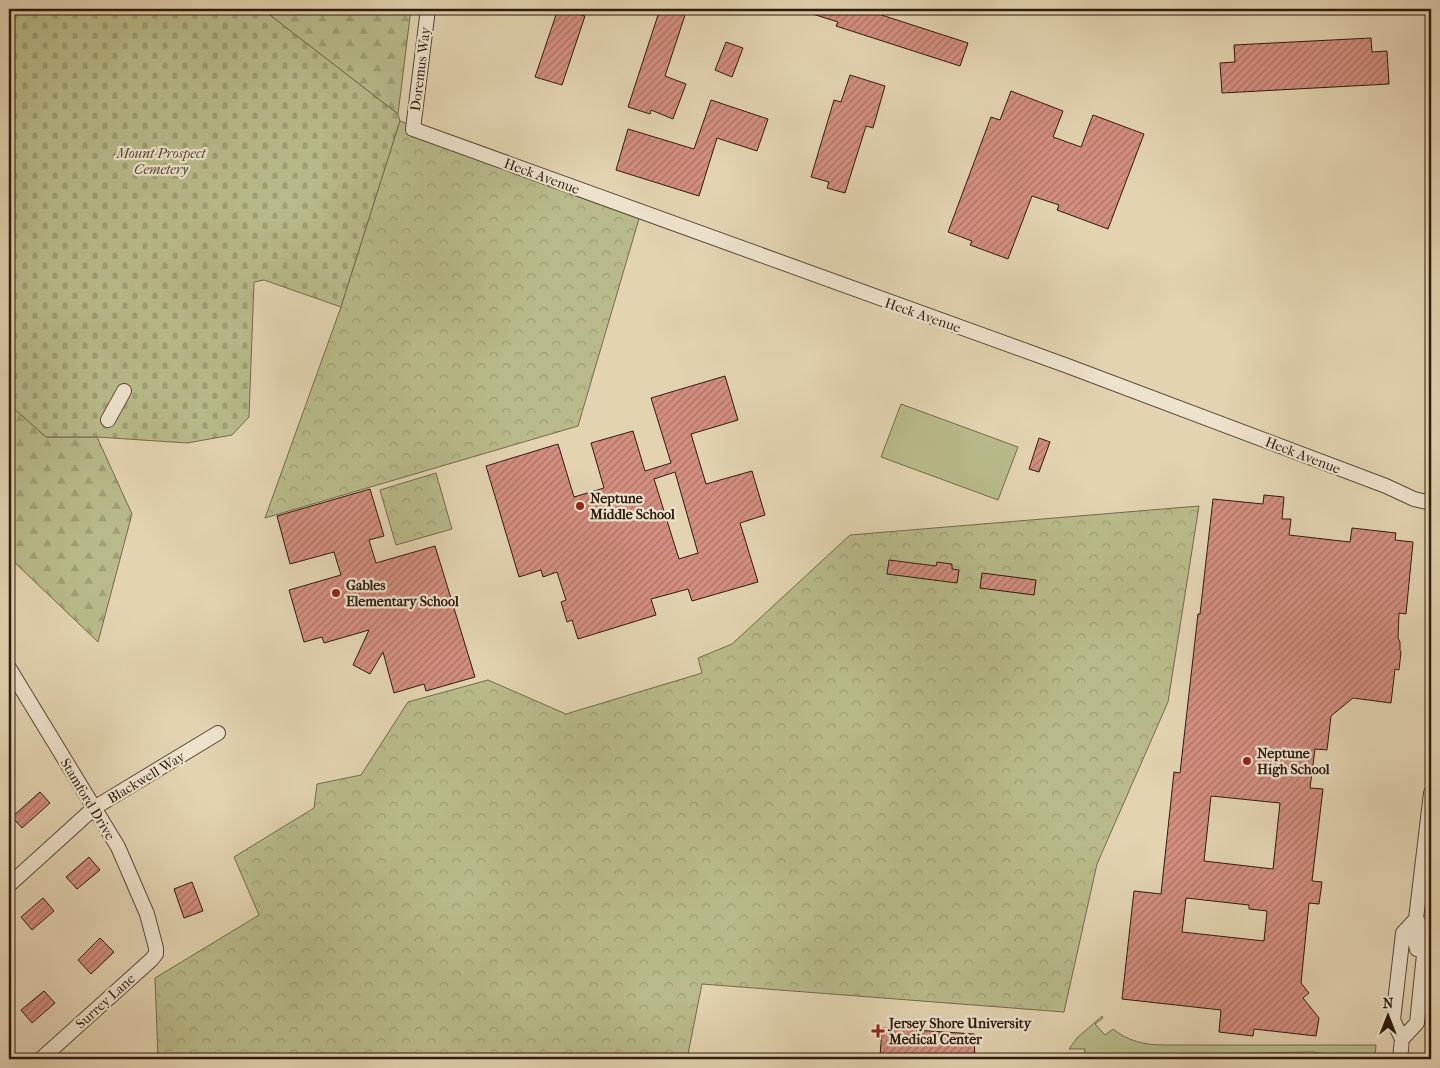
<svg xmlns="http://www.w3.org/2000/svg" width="1440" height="1068" viewBox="0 0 1440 1068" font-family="'IM FELL French Canon',serif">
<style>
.grass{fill:#b8bb89;stroke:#736b4c}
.forest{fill:url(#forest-firs);stroke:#736b4c}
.cemetery{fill:url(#cemetery-stones);stroke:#736b4c}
.park{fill:url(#park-crowns);stroke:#736b4c}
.building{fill:url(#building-hatch);stroke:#2e1b0f;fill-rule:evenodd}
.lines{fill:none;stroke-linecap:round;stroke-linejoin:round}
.minor-casing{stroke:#5b4938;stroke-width:16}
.minor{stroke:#ede2cc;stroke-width:14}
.poi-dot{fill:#8f2418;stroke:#ede2cc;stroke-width:2}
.labels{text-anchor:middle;stroke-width:4.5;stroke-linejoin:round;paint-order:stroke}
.street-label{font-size:14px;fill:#2e1b0f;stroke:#ede2cc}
.park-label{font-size:14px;font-style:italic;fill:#574b34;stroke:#ede2cc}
.poi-label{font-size:14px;font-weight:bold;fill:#2e1b0f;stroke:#ede2cc;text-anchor:start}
</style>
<defs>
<pattern id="forest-firs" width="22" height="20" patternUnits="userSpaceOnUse" patternTransform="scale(1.25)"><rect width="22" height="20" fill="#b8bb89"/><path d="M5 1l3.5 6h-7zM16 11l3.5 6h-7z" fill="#9ea075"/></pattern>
<pattern id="cemetery-stones" width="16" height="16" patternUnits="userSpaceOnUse" patternTransform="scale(1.25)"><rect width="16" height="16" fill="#b8bb89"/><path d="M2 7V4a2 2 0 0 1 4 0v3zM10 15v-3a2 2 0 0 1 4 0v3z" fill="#9ea075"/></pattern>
<pattern id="park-crowns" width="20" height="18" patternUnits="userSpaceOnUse" patternTransform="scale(1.25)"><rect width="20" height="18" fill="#b8bb89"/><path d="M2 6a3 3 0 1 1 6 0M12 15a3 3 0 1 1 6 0" fill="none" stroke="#9ea075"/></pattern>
<pattern id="building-hatch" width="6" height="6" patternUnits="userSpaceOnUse" patternTransform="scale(1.25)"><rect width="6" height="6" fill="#d38e80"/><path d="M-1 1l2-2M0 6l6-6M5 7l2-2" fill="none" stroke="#ac7367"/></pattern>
</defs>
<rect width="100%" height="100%" fill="#e3d3b1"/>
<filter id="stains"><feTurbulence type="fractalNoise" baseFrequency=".004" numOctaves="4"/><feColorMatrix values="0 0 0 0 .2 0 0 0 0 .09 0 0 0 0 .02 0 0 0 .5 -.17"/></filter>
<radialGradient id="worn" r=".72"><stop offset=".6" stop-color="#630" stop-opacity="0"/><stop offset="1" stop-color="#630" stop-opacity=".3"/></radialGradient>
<path class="grass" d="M901,404L1018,447L998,500L881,457Z
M1102,1016L1103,1018L1095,1024L1105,1035L1113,1029C1128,1041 1144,1045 1164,1045H1376L1375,1057L1366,1058L1312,1052L1127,1055L1113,1059H1084L1085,1049H1069L1077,1038Z"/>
<path class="forest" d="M262,9H411L398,114Z
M9,404L46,437H97L132,514L98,642L9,557Z"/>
<path class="cemetery" d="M9,9H262L398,114L400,121L341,307L264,280L254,282L249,417L232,435L187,443L97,437H46L9,404Z"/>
<path class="park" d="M400,121L641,212L578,426L265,518L341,307Z
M436,473L452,529L396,545L380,490Z
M1199,506L1168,702L1097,864L1064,1012L702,984L687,1059H158L155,978L259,915L234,857L314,808L317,784L361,775L408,702L488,680L566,714L702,673L698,658L732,644L850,535Z"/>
<path class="building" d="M558,9L585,16L562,85L535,77Z
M660,9H687L665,76L686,84L673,119L651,110L650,114L628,107Z
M803,9H863L968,43L960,66L836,26L838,22L803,11Z
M1371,38L1372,52L1387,51L1389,84L1222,93L1220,63L1235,62L1234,45Z
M726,42L743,48L732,77L715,70Z
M850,75L885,86L873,128L866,126L845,193L827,188L829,182L811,177L834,100L841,102Z
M1011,91L1063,111L1053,137L1081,147L1093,115L1144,134L1108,229L1057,210L1059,205L1032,196L1008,259L970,245L972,241L948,232L991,117L1000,120Z
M711,100L768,119L757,151L717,138L699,196L616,170L628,129L694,149Z
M725,376L738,420L691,434L706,484L752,471L765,515L740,523L758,582L692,601L688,589L651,599L656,615L578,639L572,620L567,622L561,602L566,600L557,572L543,577L541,570L519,577L486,466L558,444L574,497L604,488L591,443L633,431L645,471L671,463L651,398ZM675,472L698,553L679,559L654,479Z
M1039,438L1050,442L1039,472L1029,469Z
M370,489L384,536L369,540L376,563L435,546L475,677L426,691L424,684L394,693L383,652L370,674L353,665L369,630L324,643L322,637L304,642L289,590L341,575L334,552L290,564L277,516Z
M1264,495L1284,497L1282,519H1291L1289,535L1350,542L1352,528L1396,533L1395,540L1413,542L1406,614L1399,613L1398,638L1400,642V650L1401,652L1399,670L1395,669L1391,703L1353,698L1331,716L1327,750L1315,749L1310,788L1323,789L1312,881L1322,882L1319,904L1309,903L1301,983L1309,993L1303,998L1319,1018L1316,1036L1254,1029L1253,1036L1219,1032L1221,1010L1122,999L1134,891L1161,894L1174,772L1180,773L1198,614H1200L1213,499L1263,504ZM1211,796L1280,803L1273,869L1204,861ZM1186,898L1249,905V909L1267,911L1264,941L1182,932Z
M889,560L936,566L937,562L952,564V569L959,570L957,583L887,574Z
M982,573L1036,580L1034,595L980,588Z
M40,792L50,803L22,828L12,817Z
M89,857L100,870L77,889L66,877Z
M192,882L203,911L184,918L174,889Z
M43,898L54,911L32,930L21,917Z
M100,938L114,952L91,974L78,960Z
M44,991L55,1003L32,1023L21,1010Z
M882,1028H915V1030L974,1034L975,1059H892L880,1057Z"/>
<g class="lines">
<g class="minor-casing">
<path id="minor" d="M428,9L413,129L1065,365L1386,486L1414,499L1431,503
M108,420L124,391
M9,668L118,847L147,914L156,948V954L151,960L41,1059
M1431,793L1416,919L1415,941L1417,949L1431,953
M9,885L94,808L218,733
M1402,1039L1417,1023L1426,935L1417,920
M1400,1059L1402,1039L1393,1020L1403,933L1416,919"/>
</g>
<use href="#minor" class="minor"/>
</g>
<g class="poi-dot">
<circle cx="580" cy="506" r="5"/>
<circle cx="336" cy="593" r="5"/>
<circle cx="1247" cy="761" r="5"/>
<path d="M875.5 1023.5h5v5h5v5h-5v5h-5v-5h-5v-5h5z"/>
</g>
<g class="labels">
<g class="street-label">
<text transform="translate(420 69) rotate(-83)" y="5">Doremus Way</text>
<text transform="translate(542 176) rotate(20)" y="5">Heck Avenue</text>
<text transform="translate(923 315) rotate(19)" y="5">Heck Avenue</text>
<text transform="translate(1303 455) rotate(21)" y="5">Heck Avenue</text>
<text transform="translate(146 777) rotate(-31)" y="5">Blackwell Way</text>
<text transform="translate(88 799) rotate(59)" y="5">Stamford Drive</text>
<text transform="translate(105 1001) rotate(-42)" y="5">Surrey Lane</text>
</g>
<g class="park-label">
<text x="161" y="158">Mount Prospect<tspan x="161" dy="16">Cemetery</tspan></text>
</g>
<g class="poi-label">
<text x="590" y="503">Neptune<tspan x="590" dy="16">Middle School</tspan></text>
<text x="346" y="590">Gables<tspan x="346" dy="16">Elementary School</tspan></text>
<text x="1257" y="758">Neptune<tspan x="1257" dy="16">High School</tspan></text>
<text x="889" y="1028">Jersey Shore University<tspan x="889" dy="16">Medical Center</tspan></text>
</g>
</g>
<rect width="1440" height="1068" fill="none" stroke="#e3d3b1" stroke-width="30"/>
<rect x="10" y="10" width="1420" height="1048" fill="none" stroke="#2e1b0f" stroke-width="2.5"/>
<rect x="15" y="15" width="1410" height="1038" fill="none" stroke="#2e1b0f"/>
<g transform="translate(1388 1016)" stroke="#ede2cc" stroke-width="4" paint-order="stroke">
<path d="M0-4L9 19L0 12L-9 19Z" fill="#2e1b0f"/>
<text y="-8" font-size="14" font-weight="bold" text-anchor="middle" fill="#2e1b0f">N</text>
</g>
<rect width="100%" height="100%" filter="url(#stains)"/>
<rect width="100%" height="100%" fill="url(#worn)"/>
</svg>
